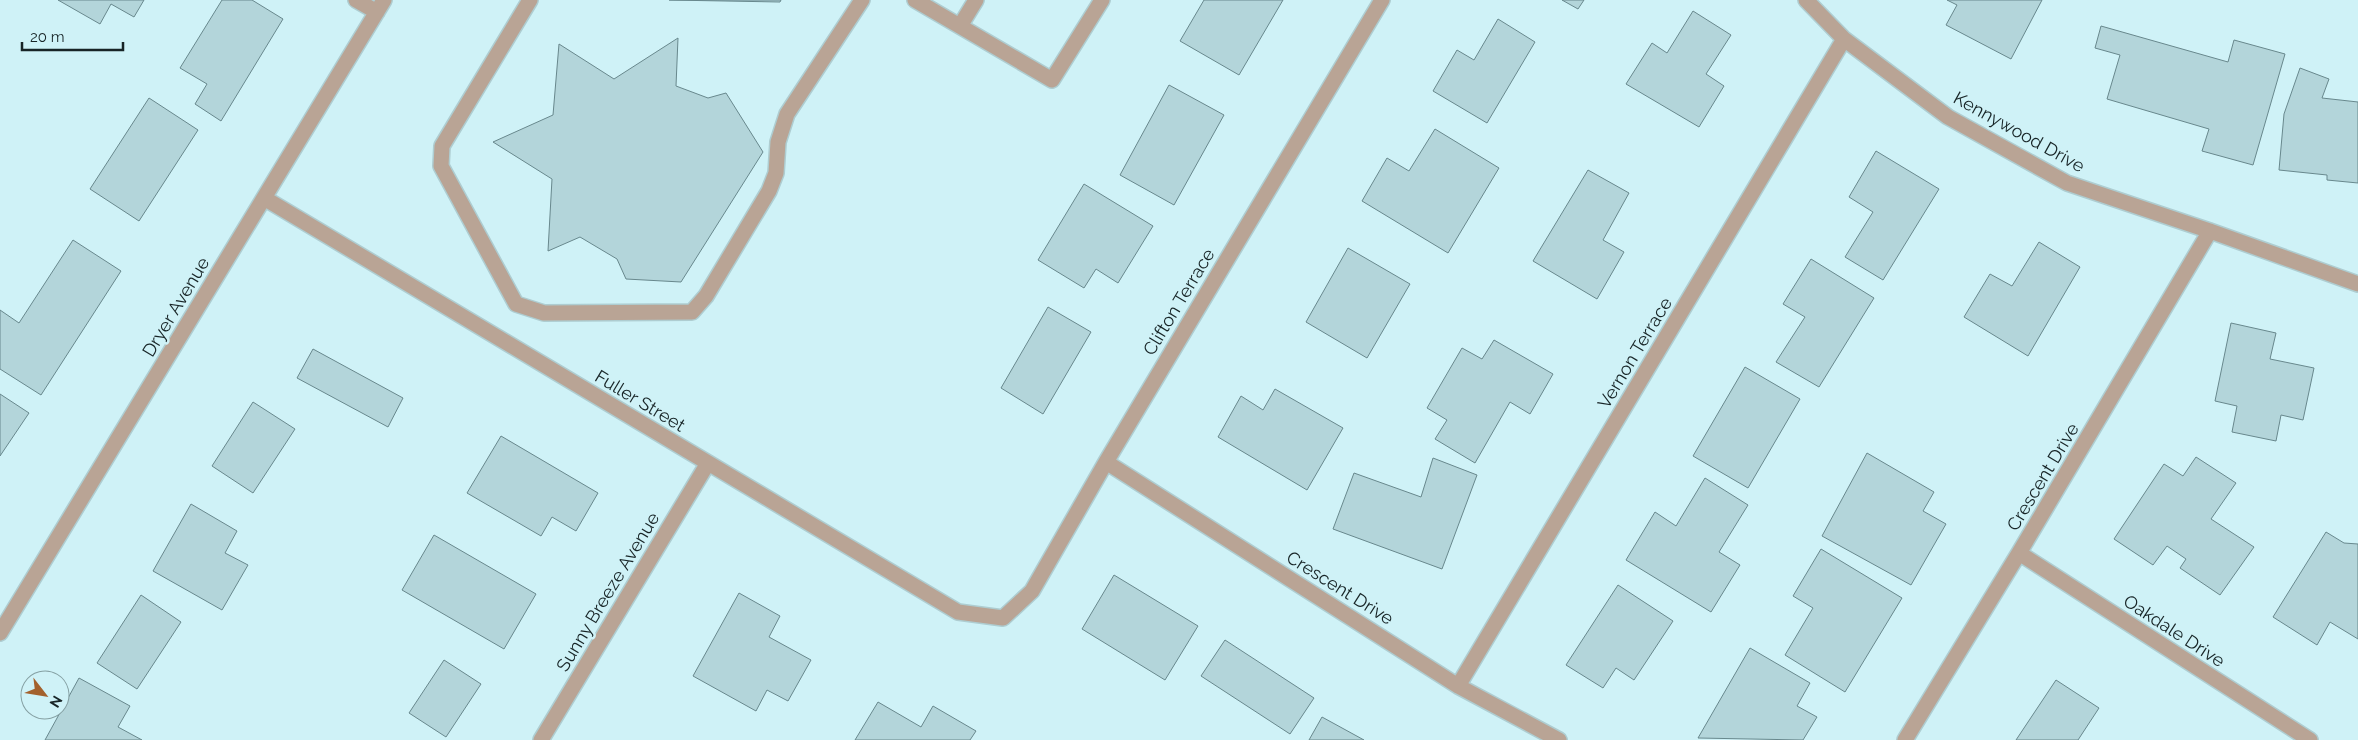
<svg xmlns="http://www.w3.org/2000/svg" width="2358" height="740" viewBox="0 0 2358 740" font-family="Raleway,sans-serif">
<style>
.building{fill:#b3d5da;stroke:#68888d}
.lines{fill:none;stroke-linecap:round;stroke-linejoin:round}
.minor-casing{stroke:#aecdd1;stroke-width:18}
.minor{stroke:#b9a495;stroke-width:15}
.labels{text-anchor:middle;stroke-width:5;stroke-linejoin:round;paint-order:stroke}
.street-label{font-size:18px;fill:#172426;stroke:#cff2f7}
</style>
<rect width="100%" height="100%" fill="#cff2f7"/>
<path class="building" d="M58,0H144L134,17L111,4L100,24Z
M222,0H252L283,19L221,121L195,104L207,84L180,68Z
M669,0H781L780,2Z
M1204,0H1283L1239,75L1180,41Z
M1562,0H1584L1578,9Z
M1947,0H2042L2011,59L1946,25L1957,5Z
M1693,11L1731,35L1706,74L1724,86L1699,127L1626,84L1652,43L1667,53Z
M1498,19L1535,42L1487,123L1433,91L1457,50L1474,60Z
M2101,26L2228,62L2234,40L2285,54L2253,165L2202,151L2209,129L2107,99L2120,55L2095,48Z
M678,38L676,86L708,98L726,93L763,152L681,282L626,279L617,259L580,237L548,251L552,179L493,142L553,115L559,44L614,79Z
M2300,68L2329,79L2322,98L2358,102V183L2327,180V175L2279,170L2284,114Z
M1169,85L1224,115L1174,205L1120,175Z
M149,98L198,130L139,221L90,189Z
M1435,129L1499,168L1448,253L1362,201L1387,158L1409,171Z
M1876,151L1939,189L1883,280L1845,257L1873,212L1849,197Z
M1588,170L1629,193L1603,240L1624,252L1597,299L1533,261Z
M1084,184L1153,226L1118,283L1096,269L1084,288L1038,260Z
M73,240L121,271L41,395L0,369V310L19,323Z
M2039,242L2080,267L2028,356L1964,317L1990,274L2012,286Z
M1348,248L1410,284L1367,358L1306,322Z
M1811,259L1874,298L1819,387L1776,362L1805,317L1783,304Z
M1048,307L1091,332L1043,414L1001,388Z
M2231,323L2276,333L2270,359L2314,368L2303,420L2281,415L2276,441L2232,432L2237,406L2215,401Z
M1494,340L1553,374L1530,414L1510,402L1475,463L1435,439L1447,420L1427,408L1462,348L1482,359Z
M313,349L403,398L388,427L297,378Z
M1745,367L1800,399L1748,488L1693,456Z
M1275,389L1343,428L1307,490L1218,437L1241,396L1263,410Z
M0,394L29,413L0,456Z
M253,402L295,429L253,493L212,466Z
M501,436L598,493L576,531L552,517L541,536L467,493Z
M1867,453L1934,492L1923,511L1946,524L1911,585L1822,536Z
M2196,457L2236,483L2211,519L2254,547L2220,595L2180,568L2186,559L2167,546L2153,565L2114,539L2164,464L2183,476Z
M1433,458L1477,475L1442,569L1333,529L1354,473L1421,497Z
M1705,478L1748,505L1719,552L1740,565L1711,612L1626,560L1655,512L1676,526Z
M191,504L237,531L225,553L248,565L222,610L153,571Z
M2326,532L2344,543L2358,544V639L2330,622L2317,645L2273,617Z
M434,535L536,594L504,649L402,590Z
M1821,549L1902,598L1845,692L1785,655L1813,608L1793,596Z
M1114,575L1198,626L1165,680L1082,629Z
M1618,585L1673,621L1634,680L1616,668L1603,688L1566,665Z
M739,593L780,616L769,637L811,660L788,701L767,690L756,711L693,676Z
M141,595L181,622L137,689L97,663Z
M1225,640L1314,698L1290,734L1201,676Z
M1750,648L1810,683L1797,706L1817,717L1803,740L1698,738Z
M444,660L481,684L446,737L409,713Z
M79,678L130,706L118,727L142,740H45Z
M2056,680L2099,708L2078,740H2016Z
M878,702L921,727L933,706L976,731L970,740H855Z
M1322,717L1364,740H1309Z"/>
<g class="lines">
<g class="minor-casing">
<path id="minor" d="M356,0L377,12
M530,0L442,146L441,166L516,304L544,313L692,312L706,296L769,191L776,173L778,142L787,114L862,0
M915,0L1052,80L1102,0
M1806,0L1844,39L1948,117L2067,183L2210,231L2358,284
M960,26L976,0
M264,198L958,612L1003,618L1032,591L1106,462L1382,0
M1106,462L1458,686L1559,740
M2019,553L2310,740
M0,633L384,0
M1458,686L1844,39
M541,740L708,463
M1905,740L2019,553L2210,231"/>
</g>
<use href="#minor" class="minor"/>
</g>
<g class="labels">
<g class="street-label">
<text transform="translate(2019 132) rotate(29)" y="6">Kennywood Drive</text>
<text transform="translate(1179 302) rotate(-59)" y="6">Clifton Terrace</text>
<text transform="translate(176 307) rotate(-59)" y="6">Dryer Avenue</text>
<text transform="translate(1635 353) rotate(-59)" y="6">Vernon Terrace</text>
<text transform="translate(640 401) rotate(31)" y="6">Fuller Street</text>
<text transform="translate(2043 477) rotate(-59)" y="6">Crescent Drive</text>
<text transform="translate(1340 588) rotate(32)" y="6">Crescent Drive</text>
<text transform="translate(608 592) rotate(-59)" y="6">Sunny Breeze Avenue</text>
<text transform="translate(2174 631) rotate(33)" y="6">Oakdale Drive</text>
</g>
</g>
<g transform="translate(45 695) rotate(121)"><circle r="24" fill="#cff2f7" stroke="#85a0a3"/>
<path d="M0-4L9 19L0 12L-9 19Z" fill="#a3612d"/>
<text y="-8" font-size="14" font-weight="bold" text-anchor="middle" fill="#172426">N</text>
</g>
<path d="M22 42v8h101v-8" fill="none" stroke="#172426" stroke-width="2.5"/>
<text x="30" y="42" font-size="15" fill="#172426" stroke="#cff2f7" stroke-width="4" paint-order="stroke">20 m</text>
</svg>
